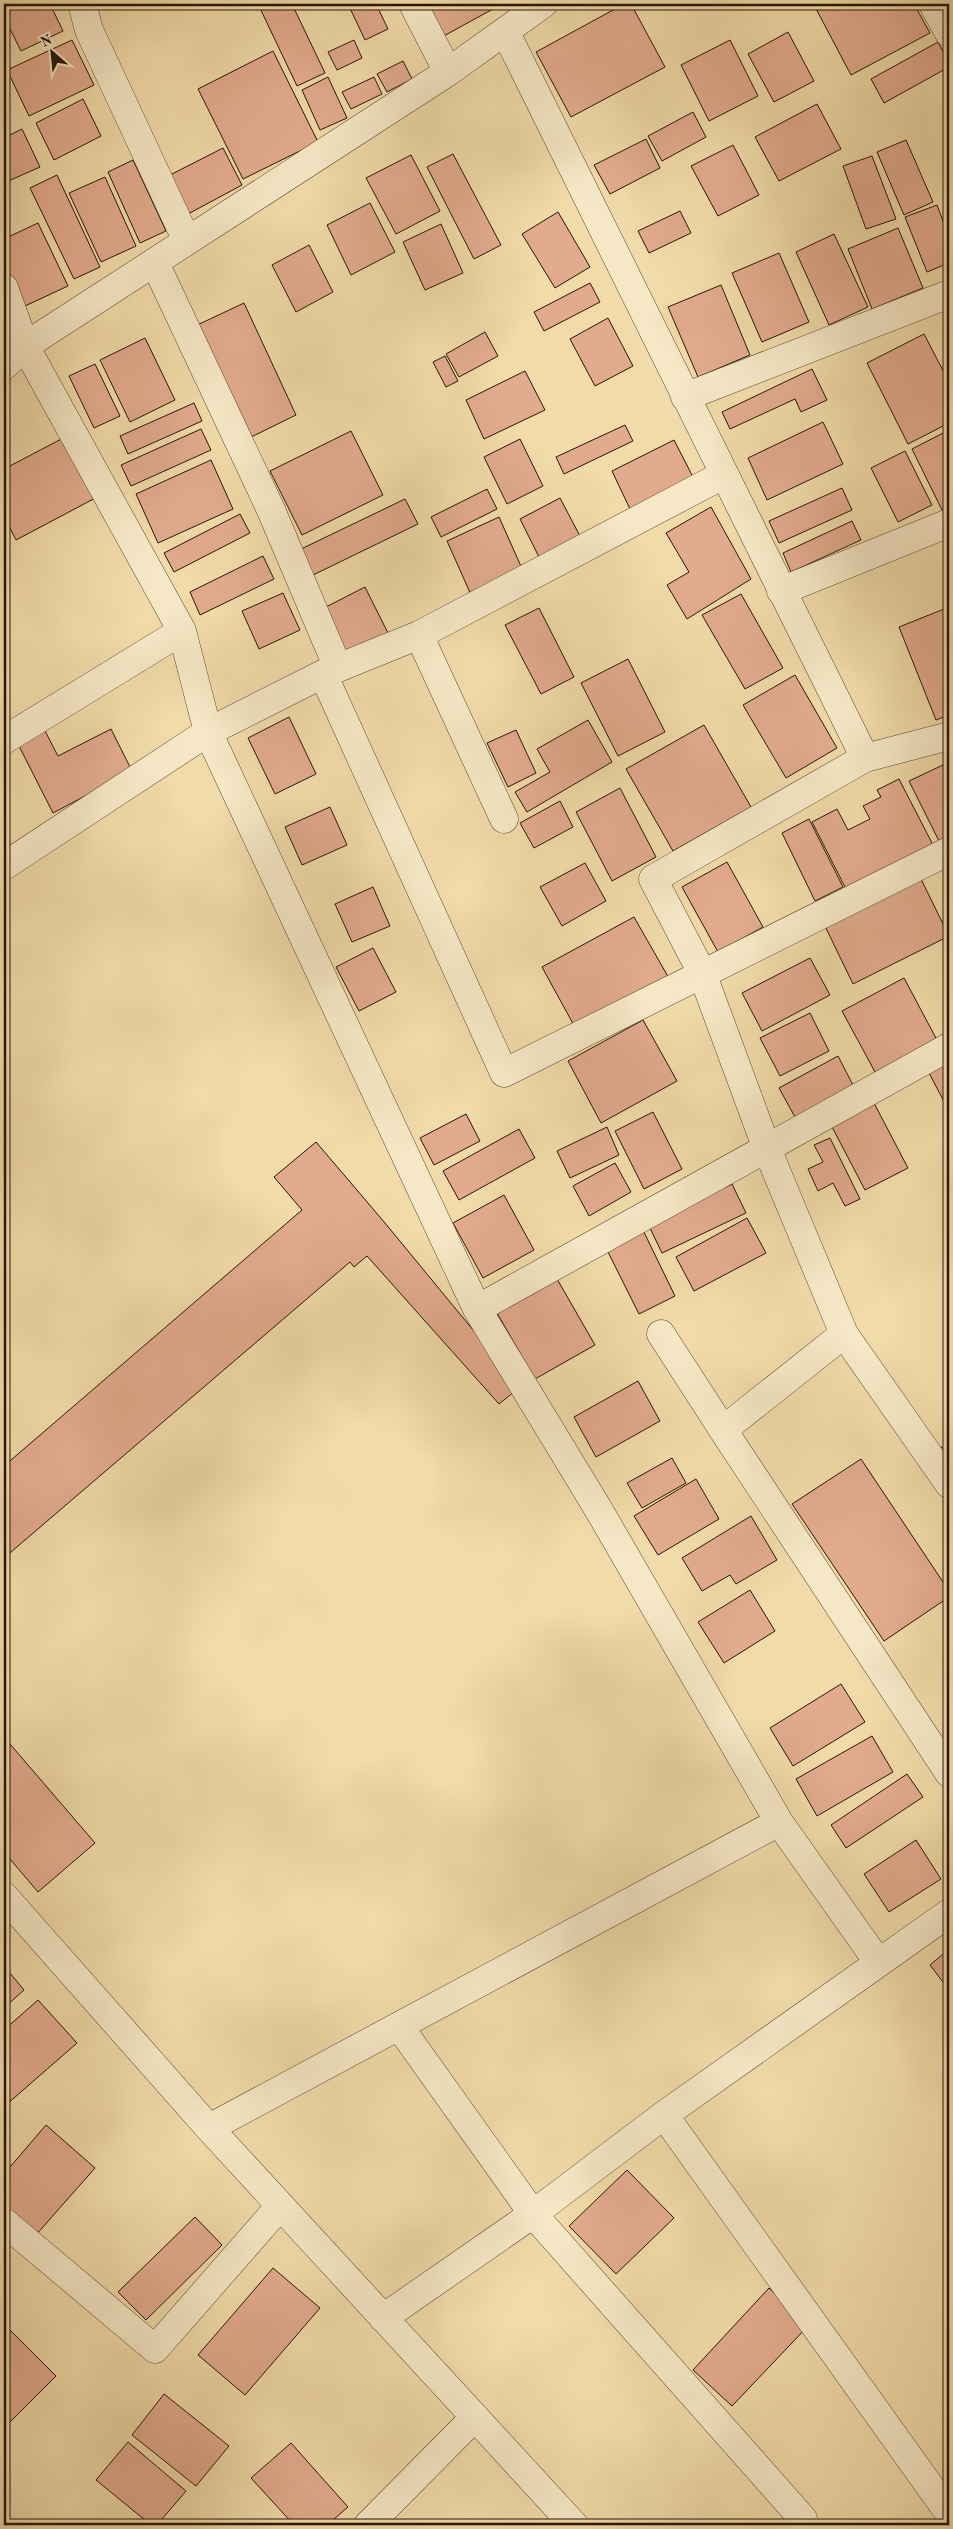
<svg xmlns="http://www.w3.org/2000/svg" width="953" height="2529" viewBox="0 0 953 2529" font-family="'Old Standard TT',serif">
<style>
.building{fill:#e2ab8e;stroke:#271609}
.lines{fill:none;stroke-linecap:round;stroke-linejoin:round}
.street-casing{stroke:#5a4731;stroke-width:29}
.street{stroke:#f6e8c7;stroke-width:28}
</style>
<rect width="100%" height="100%" fill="#f1dba9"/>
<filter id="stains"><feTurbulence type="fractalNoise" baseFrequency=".004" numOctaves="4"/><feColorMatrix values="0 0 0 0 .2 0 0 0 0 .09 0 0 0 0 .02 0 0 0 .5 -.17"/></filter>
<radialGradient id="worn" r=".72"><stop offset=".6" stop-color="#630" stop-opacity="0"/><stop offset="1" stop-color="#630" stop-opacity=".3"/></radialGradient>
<path class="building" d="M17,4H50L63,31L21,51L4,17V10Z
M258,4H292L325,73L297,86Z
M348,4H376L388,29L365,40Z
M424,4H502L442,37Z
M624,4H631L665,67L571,117L536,52Z
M816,4H914L930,33L851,75L814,5Z
M788,32L814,81L774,102L748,54Z
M72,40L94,85L29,116L7,70Z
M354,40L362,58L337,70L328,52Z
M730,40L758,96L709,121L681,65Z
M938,42L949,63V67L884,103L871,79Z
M273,51L318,142L243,179L198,89Z
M403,61L412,79L387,92L377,74Z
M328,77L347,118L320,130L302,90Z
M374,77L382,94L351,109L342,92Z
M4,95L10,108L4,111Z
M83,99L101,136L54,160L36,123Z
M817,104L841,149L779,181L755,137Z
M693,112L706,137L662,161L648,136Z
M22,129L40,167L4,183V138Z
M646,139L660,168L610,194L594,165Z
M906,140L933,202L904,215L877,152Z
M733,145L759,195L718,216L691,166Z
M223,148L242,185L188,214L168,176Z
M453,154L501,245L474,259L427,167Z
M411,155L440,211L396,234L366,178Z
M872,156L896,219L866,229L843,166Z
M133,160L166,231L140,243L108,172Z
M57,175L100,267L74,279L30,188Z
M105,177L136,246L101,262L69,193Z
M370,203L395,252L351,275L327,225Z
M937,205L949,237V263L927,272L905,217Z
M680,211L691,233L649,253L638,231Z
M558,212L590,267L555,288L522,234Z
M38,223L68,286L25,306L4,262V239Z
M441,224L463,273L425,290L403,242Z
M898,228L923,288L872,309L848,249Z
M834,234L868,307L829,325L796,252Z
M309,245L333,292L296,312L272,265Z
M779,253L809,322L762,342L732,273Z
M590,283L600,302L544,331L534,312Z
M721,285L750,355L698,377L668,307Z
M244,303L296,415L245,440L193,327Z
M608,318L633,366L595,386L570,339Z
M485,332L498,356L459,377L446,354Z
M924,334L949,382V423L908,444L867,363Z
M949,337V354L943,341Z
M145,338L175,400L130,422L100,360Z
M445,356L458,381L446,387L433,362Z
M95,364L120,416L94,428L69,376Z
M812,369L827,400L801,412L795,399L730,429L722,412Z
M525,371L545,410L484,439L466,400Z
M194,403L202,421L128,454L120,436Z
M823,422L843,464L767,500L748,458Z
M625,425L633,441L564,474L556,457Z
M201,429L211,450L131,486L121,465Z
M949,430V507L942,510L912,449Z
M351,431L383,495L302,535L270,471Z
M69,435L101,495L16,540L4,516V469Z
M520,439L543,486L507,504L484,457Z
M674,440L694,479L630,509L612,471Z
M905,451L932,505L898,522L871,468Z
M211,460L233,509L158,543L136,494Z
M842,488L852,510L779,543L769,521Z
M487,489L497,509L441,537L431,517Z
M560,498L581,538L540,559L520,519Z
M405,499L418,524L311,576L299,550Z
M711,507L751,579L687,619L667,585L689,572L666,533Z
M240,514L250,533L174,572L164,553Z
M499,517L524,573L472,597L447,541Z
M852,521L861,540L791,572L783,553Z
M263,556L274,579L200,615L190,592Z
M365,587L388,633L341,656L318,611Z
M283,593L300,630L259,649L242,611Z
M741,594L783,668L745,689L702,615Z
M949,607V715L936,720L899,627Z
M539,608L574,677L541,694L505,625Z
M628,659L665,732L618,756L581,683Z
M795,675L837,748L786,778L743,705Z
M289,717L316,774L275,794L248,738Z
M588,720L612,762L527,812L515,792L550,772L537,749Z
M704,725L751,807L673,851L626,769Z
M44,729L58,756L111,729L132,771L53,813L18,744Z
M516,730L536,773L508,787L487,743Z
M945,764L949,773V846L943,849L909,781Z
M899,779L933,845L846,889L812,822L837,809L848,830L870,819L863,806L881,797L877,790Z
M620,788L656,857L612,881L576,812Z
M560,801L573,827L534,848L520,823Z
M330,807L347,845L302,865L285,827Z
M809,819L843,887L815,901L782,833Z
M727,862L763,927L718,952L682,887Z
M585,863L606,901L562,926L540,887Z
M919,875L949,936L853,984L823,922Z
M373,887L390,926L352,942L335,904Z
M634,917L670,980L577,1031L542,967Z
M373,948L396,992L359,1011L336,967Z
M810,958L830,995L762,1031L742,993Z
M904,978L937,1040L875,1072L842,1011Z
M810,1013L829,1051L780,1076L760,1038Z
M643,1020L677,1081L601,1123L568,1061Z
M838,1056L853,1085L795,1117L779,1088Z
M949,1063V1111L929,1073Z
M874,1103L908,1168L865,1190L831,1125Z
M653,1112L682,1169L644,1189L615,1131Z
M466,1114L480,1141L434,1165L420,1138Z
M607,1127L619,1155L570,1178L557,1151Z
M519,1129L535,1158L459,1200L443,1171Z
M830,1138L860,1199L845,1206L833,1183L818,1191L808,1169L823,1162L814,1145Z
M316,1142L385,1223L520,1387L499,1404L367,1256L354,1267L350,1262L4,1558V1466L302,1210L274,1177Z
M615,1163L631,1192L589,1216L573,1186Z
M732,1184L746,1213L662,1253L648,1224Z
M504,1195L534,1250L483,1278L453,1223Z
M747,1218L766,1253L694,1291L676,1257Z
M640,1224L675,1296L639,1314L603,1242Z
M553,1272L595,1345L535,1379L493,1306Z
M638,1381L660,1421L596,1457L574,1417Z
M949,1443V1473L937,1450Z
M672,1458L686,1483L642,1508L627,1483Z
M861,1459L949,1591V1597L884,1641L792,1504Z
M696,1479L719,1519L658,1555L634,1516Z
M751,1516L777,1560L736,1584L730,1575L702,1591L682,1558Z
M750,1590L775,1631L724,1663L698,1622Z
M841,1684L865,1722L793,1766L770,1728Z
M872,1736L893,1772L817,1816L796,1779Z
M4,1737L95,1843L38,1892L4,1852Z
M907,1774L923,1797L846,1848L831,1825Z
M916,1840L941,1879L889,1912L864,1874Z
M949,1949V1990L930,1965Z
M4,1966L24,1990L4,2008Z
M38,2000L77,2043L6,2105L4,2103V2030Z
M46,2125L95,2168L35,2236L4,2209V2174Z
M627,2170L674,2218L616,2274L569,2226Z
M195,2217L222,2245L146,2320L118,2292Z
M273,2268L320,2308L245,2395L198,2355Z
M769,2288L809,2325L732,2406L693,2370Z
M4,2324L56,2376L4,2428Z
M164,2394L229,2446L196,2486L132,2435Z
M128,2442L186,2491L157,2525H151L96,2480Z
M291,2443L348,2507L327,2525H294L251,2478Z"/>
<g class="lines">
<g class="street-casing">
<path id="street" d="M86,4L84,11L89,30L187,241
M413,4L448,72
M933,4L949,33
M505,31L865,758L949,736
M155,263L271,510L338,668
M4,288L25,346L182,631L208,732L477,1309
M4,366L25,346L448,72L543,4
M685,397L949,294
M781,591L949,523
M419,635L504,819
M323,674L504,1073L949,851
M4,740L182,631
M865,758L653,879L702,973L767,1149L844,1334L949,1484
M4,866L208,732L323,674L419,635L723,475
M661,1334L723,1430
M844,1334L723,1430L949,1773
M779,1822L600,1512L477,1309L949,1047
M4,1896L209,2128L574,2525
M399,2026L533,2214L803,2519
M664,2115L949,2513
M209,2128L779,1822L878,1962
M4,2222L155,2349L280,2206
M383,2318L533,2214L664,2115L949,1913
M368,2525L475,2417"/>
</g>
<use href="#street" class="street"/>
</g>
<rect width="953" height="2529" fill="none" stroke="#f1dba9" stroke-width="20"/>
<rect x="5" y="5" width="943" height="2519" fill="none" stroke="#271609" stroke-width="2.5"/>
<rect x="10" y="10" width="933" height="2509" fill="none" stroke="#271609"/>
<g transform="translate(52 52) rotate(333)" stroke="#f6e8c7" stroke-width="4" paint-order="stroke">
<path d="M0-4L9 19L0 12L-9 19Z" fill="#271609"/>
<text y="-8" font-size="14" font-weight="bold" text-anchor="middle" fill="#271609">N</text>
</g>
<rect width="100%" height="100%" filter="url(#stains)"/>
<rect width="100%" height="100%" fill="url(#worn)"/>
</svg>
